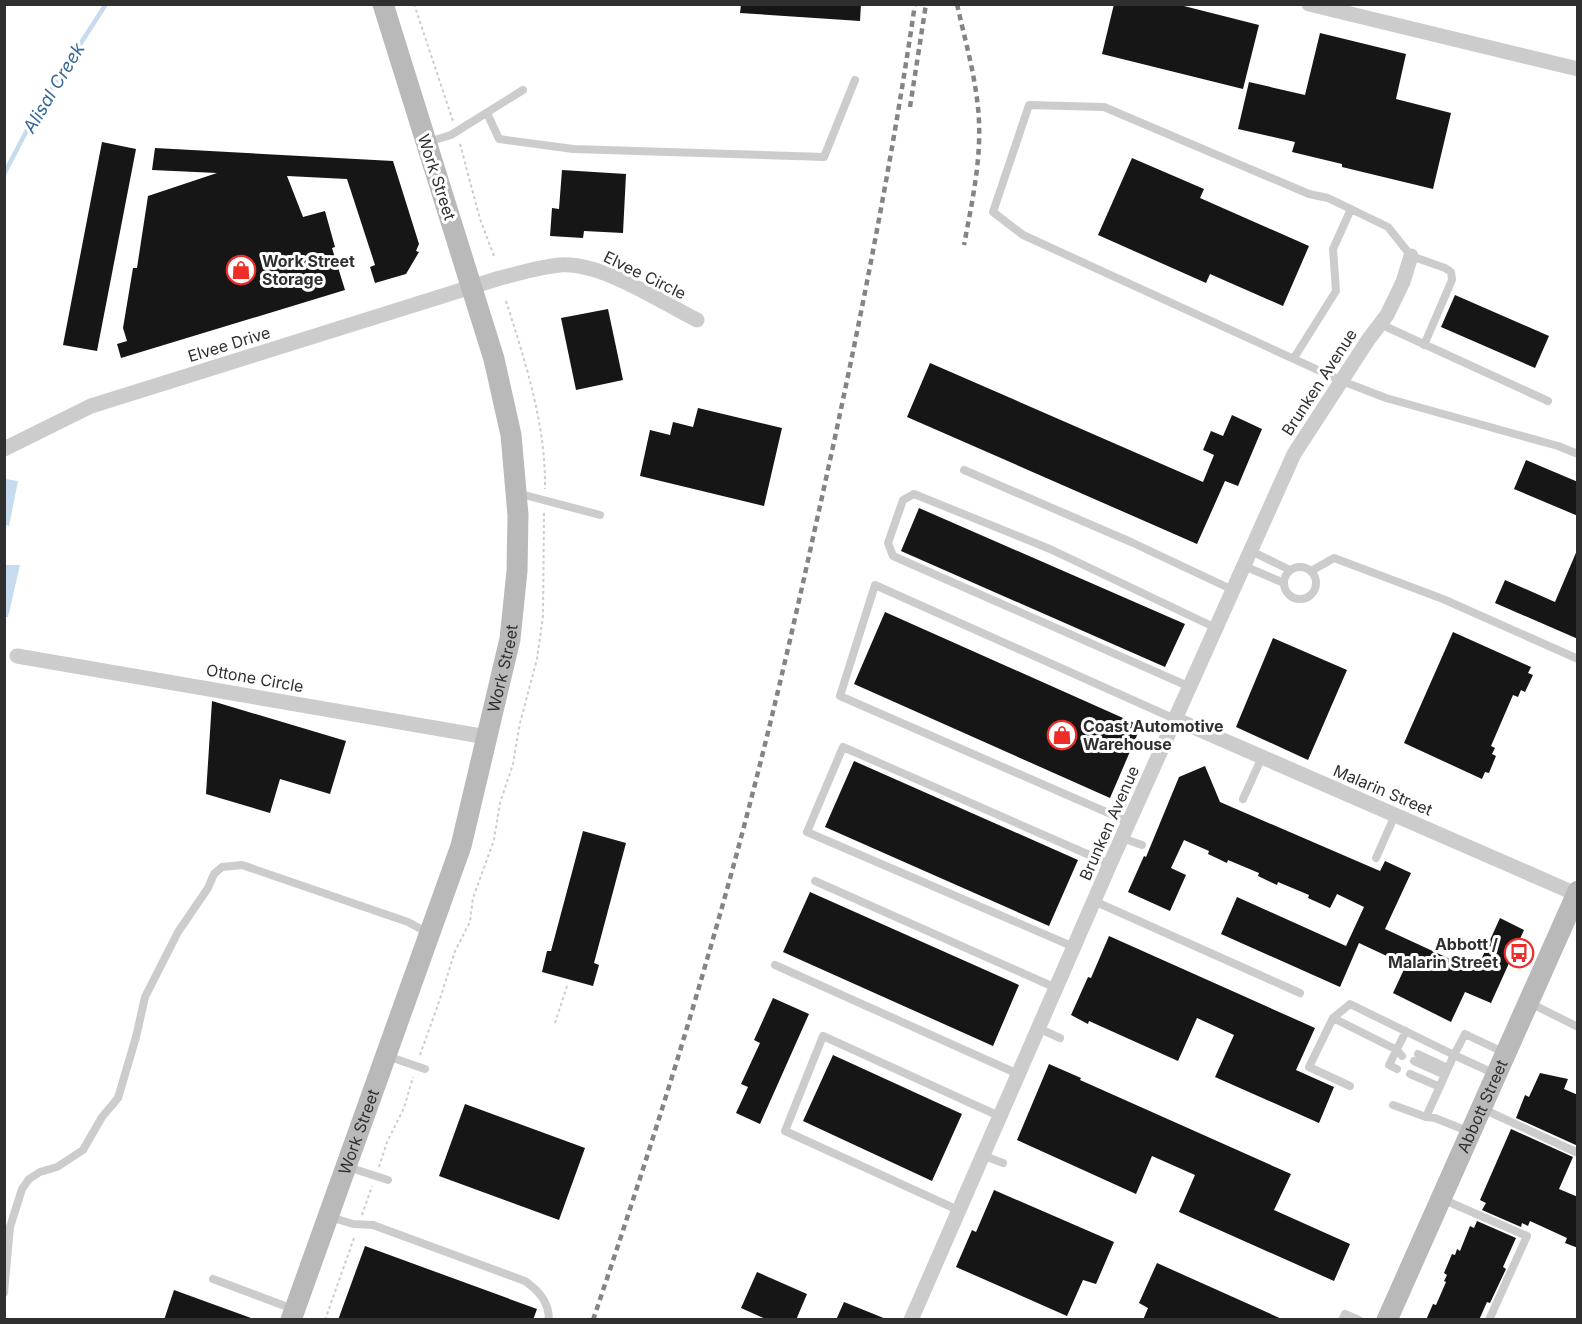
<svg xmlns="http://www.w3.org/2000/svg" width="1582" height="1324" viewBox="0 0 1582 1324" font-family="Inter,sans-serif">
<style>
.water{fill:#c7dbee}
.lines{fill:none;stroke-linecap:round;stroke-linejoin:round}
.stream{stroke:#c7dbee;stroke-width:4.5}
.building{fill:#161616}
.path{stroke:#ccc;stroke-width:2;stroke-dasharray:3 3;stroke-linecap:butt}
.lane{stroke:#ccc;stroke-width:8}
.street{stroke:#ccc;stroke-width:15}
.secondary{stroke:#b9b9b9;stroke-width:21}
.rail{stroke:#848484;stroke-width:4.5;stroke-dasharray:6 4.5;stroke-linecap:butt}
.labels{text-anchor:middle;stroke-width:6;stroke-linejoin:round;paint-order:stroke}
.street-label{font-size:16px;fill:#2f2f2f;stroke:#fff}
.poi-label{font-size:16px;font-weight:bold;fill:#2f2f2f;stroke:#fff;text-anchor:start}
.water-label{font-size:18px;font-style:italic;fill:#386895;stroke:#fff}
</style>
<rect width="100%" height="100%" fill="#fff"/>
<path class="water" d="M5,479L18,481L9,526L5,525Z
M5,565H20L8,617H5Z"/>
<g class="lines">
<path class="stream" d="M4,174L36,113L106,4"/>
</g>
<path class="building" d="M741,4H861L860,21L740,13Z
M1114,4H1176L1259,25L1243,89L1102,54Z
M1320,33L1406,54L1396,99L1451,113L1433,189L1342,167V164L1292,152L1295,142L1238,129L1249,82L1305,95Z
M102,142L136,149L97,351L63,345Z
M155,148L393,161L419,244L416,251L419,252L406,274L375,283L370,267L375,265L347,179L287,176L303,217L325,211L335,247L332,248L345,290L121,358L117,344L127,341L123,328L133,268H137L148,196L217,173L152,170Z
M1132,158L1204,189L1200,198L1309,246L1283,306L1210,274L1206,283L1098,235Z
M562,170L626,174L623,233L584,231L583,238L550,236L552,208L559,209Z
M1455,295L1549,336L1535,368L1441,327Z
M608,309L623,380L576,390L561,318Z
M930,363L1203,482L1214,455L1203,450L1211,431L1223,436L1232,415L1262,429L1238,486L1225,481L1197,544L907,417Z
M698,408L782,428L764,506L640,476L650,430L670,435L673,422L693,427Z
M1526,460L1578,482V516L1514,489Z
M919,508L1185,624L1165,667L901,551Z
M1578,548V639L1495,603L1505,580L1555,602Z
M885,612L1141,726L1110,798L854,684Z
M1453,632L1531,667L1528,673L1533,675L1525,692L1521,690L1518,697L1513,695L1491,746L1495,748L1492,754L1496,756L1489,773L1485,772L1482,779L1404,743Z
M1273,638L1347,670L1308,760L1236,727Z
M212,701L346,741L330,794L280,779L270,813L206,794Z
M854,761L1078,860L1049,926L825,827Z
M1205,766L1220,802L1380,871L1385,861L1411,873L1385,929L1476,971L1500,918L1524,930L1491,1003L1465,992L1451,1022L1393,993L1406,965L1359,943L1340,987L1221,934L1237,897L1346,946L1364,907L1337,894L1330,908L1308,898L1309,895L1278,882L1277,885L1258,876L1259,873L1228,860L1227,863L1208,854L1209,851L1184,840L1171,868L1186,875L1170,911L1128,892L1144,856L1146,857L1179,777Z
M583,831L626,843L594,963L599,965L593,986L542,972L547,951H551Z
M810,892L1019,985L993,1046L783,952Z
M1109,936L1315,1028L1296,1070L1334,1087L1319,1123L1215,1077L1234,1035L1197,1018L1178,1061L1089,1021L1088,1024L1071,1015L1088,977L1091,978Z
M773,998L809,1014L760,1124L736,1113L748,1087L741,1084L760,1043L754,1040Z
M833,1055L962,1114L932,1181L803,1121Z
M1049,1064L1081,1078L1080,1080L1291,1174L1274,1210L1350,1244L1334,1281L1179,1212L1195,1175L1152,1156L1136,1194L1017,1140Z
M1540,1073L1568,1079L1564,1089L1578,1095V1146L1516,1118L1525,1095L1529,1097Z
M465,1104L585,1148L559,1220L439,1176Z
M1511,1129L1573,1157L1559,1189L1578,1197V1248L1565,1243L1567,1238L1530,1221L1528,1226L1522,1223L1521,1227L1482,1210L1486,1203L1480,1200Z
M994,1190L1114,1242L1096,1284L1083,1280L1067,1316L956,1267L972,1230L976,1232Z
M1477,1221L1516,1238L1503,1267L1506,1269L1490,1303L1487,1302L1479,1320H1426L1433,1304L1436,1305L1446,1282L1444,1281L1447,1275L1444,1273L1452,1254L1455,1255L1457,1249L1460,1251L1470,1226L1474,1228Z
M365,1246L537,1309L533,1320H338Z
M1157,1263L1284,1320H1143L1148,1308L1139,1303Z
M757,1272L807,1294L796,1320H768L741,1308Z
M174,1290L251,1318L250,1320H164Z
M844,1302L886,1319V1320H836Z"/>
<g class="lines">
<path class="path" d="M414,4L453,121
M460,144L480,219L494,256
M506,301C525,361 546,424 545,489
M555,1023L567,986
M420,1055L440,999L455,951L470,922L473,898L494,840L500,803L513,764L520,723L537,659L543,616L544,512
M379,1167L387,1142L404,1108L413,1077
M362,1215L372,1186
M325,1320L355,1235"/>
<path class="lane" d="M487,113L499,139L573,149L824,157L855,80
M428,142L451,135L523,90
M1380,324L1548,401
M1424,345L1452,280L1451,272L1445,268L1411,256L1388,227L1328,198L1309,194L1104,107L1029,105L993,212L1023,235L1342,381L1386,398L1558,446L1578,454
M1294,358L1336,291L1333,249L1351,209
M964,470L1131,542L1233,590
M517,493L600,515
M1251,551L1290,570
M1244,566L1284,583
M1284 583a16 16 0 1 1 32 0a16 16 0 1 1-32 0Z
M1311,571L1334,558L1443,599L1578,659
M1190,687L893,556L888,543L903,500L914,494L1050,549L1216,628
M1243,799L1262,757
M1129,822L840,696L875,585L1175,719
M1122,838L1142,845
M1376,858L1395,815
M815,881L1056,988
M1094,901L1300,993
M1074,947L807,832L843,747L1110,864
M775,965L1018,1074
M1530,1003L1578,1027
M1333,1018L1350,1004L1454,1055L1465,1034L1505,1053
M1038,1028L1060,1038
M1418,1054L1448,1068
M387,1056L425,1069
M1414,1061L1445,1075
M1397,1069L1389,1065L1406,1031
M1410,1074L1440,1087
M1350,1086L1309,1067L1333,1018L1397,1050L1402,1056
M1393,1105L1426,1117
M1483,1109L1578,1153
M1470,1132L1435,1118L1426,1117L1454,1055L1495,1074
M982,1155L1003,1163
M348,1167L388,1180
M1442,1199L1527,1236L1489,1320
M958,1210L785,1131L823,1036L999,1116
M330,1217L353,1224L373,1225L525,1281C539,1291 549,1302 549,1320
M213,1279L293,1309
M4,1293L10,1227L22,1189L29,1179L40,1172L57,1167L83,1150L102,1117L118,1098L136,1037L145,997L178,932L208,888L214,874L222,867L242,865L408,922L428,933
M1342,1320L1345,1314L1359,1320"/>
<path class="street" d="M1309,4L1578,69
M4,449L91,406L500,278C520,273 539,267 560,265C602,262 659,301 697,320
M17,656L487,737
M1175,719L1576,894
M911,1320L1110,864L1294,454L1368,340L1387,315L1403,282L1411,256"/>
<g class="secondary">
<path id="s1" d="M291,1320L461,846L510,639L517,571L518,515L511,435L494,359L383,4"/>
<path id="s2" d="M1387,1320L1578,891"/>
</g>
<path class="rail" d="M957,4C964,36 973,67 977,99C984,149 973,197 964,245
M910,107L926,4
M593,1320C634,1199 673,1078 708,956C749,816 783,675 814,533C853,358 889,182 915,4"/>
</g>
<defs>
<g id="shop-ring" transform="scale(1.5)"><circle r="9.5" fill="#fff" stroke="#ee2d28" stroke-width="1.5"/><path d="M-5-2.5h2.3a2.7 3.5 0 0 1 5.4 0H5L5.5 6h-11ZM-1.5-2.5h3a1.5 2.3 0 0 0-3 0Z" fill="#ee2d28"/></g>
<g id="bus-ring" transform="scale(1.5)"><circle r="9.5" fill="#fff" stroke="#ee2d28" stroke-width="1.5"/><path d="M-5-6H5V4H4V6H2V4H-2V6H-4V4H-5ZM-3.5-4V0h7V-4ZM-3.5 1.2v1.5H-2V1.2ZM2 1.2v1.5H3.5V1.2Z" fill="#ee2d28"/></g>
</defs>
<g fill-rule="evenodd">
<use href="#shop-ring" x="241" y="270"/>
<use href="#shop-ring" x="1062" y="735"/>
<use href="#bus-ring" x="1519" y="953"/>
</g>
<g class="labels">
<g class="street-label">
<text transform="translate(437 177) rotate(72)" y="6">Work Street</text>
<text transform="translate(645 275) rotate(26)" y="6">Elvee Circle</text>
<text transform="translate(229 344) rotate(-17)" y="6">Elvee Drive</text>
<text transform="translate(1319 382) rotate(-57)" y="6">Brunken Avenue</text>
<text dy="6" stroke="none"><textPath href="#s1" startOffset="686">Work Street</textPath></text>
<text transform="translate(255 678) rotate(10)" y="6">Ottone Circle</text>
<text transform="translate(1383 790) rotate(23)" y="6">Malarin Street</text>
<text transform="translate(1109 823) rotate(-66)" y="6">Brunken Avenue</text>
<text dy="6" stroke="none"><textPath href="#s2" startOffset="234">Abbott Street</textPath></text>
<text dy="6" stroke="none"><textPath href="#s1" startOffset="200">Work Street</textPath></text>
</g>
<g class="poi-label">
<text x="262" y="267">Work Street<tspan x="262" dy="18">Storage</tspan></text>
<text x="1083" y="732">Coast Automotive<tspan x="1083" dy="18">Warehouse</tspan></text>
<text x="1498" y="950" text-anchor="end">Abbott /<tspan x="1498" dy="18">Malarin Street</tspan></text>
</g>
<g class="water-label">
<text transform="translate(54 88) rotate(-59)" y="6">Alisal Creek</text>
</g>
</g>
<rect width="1582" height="1324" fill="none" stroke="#2f2f2f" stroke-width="12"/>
</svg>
